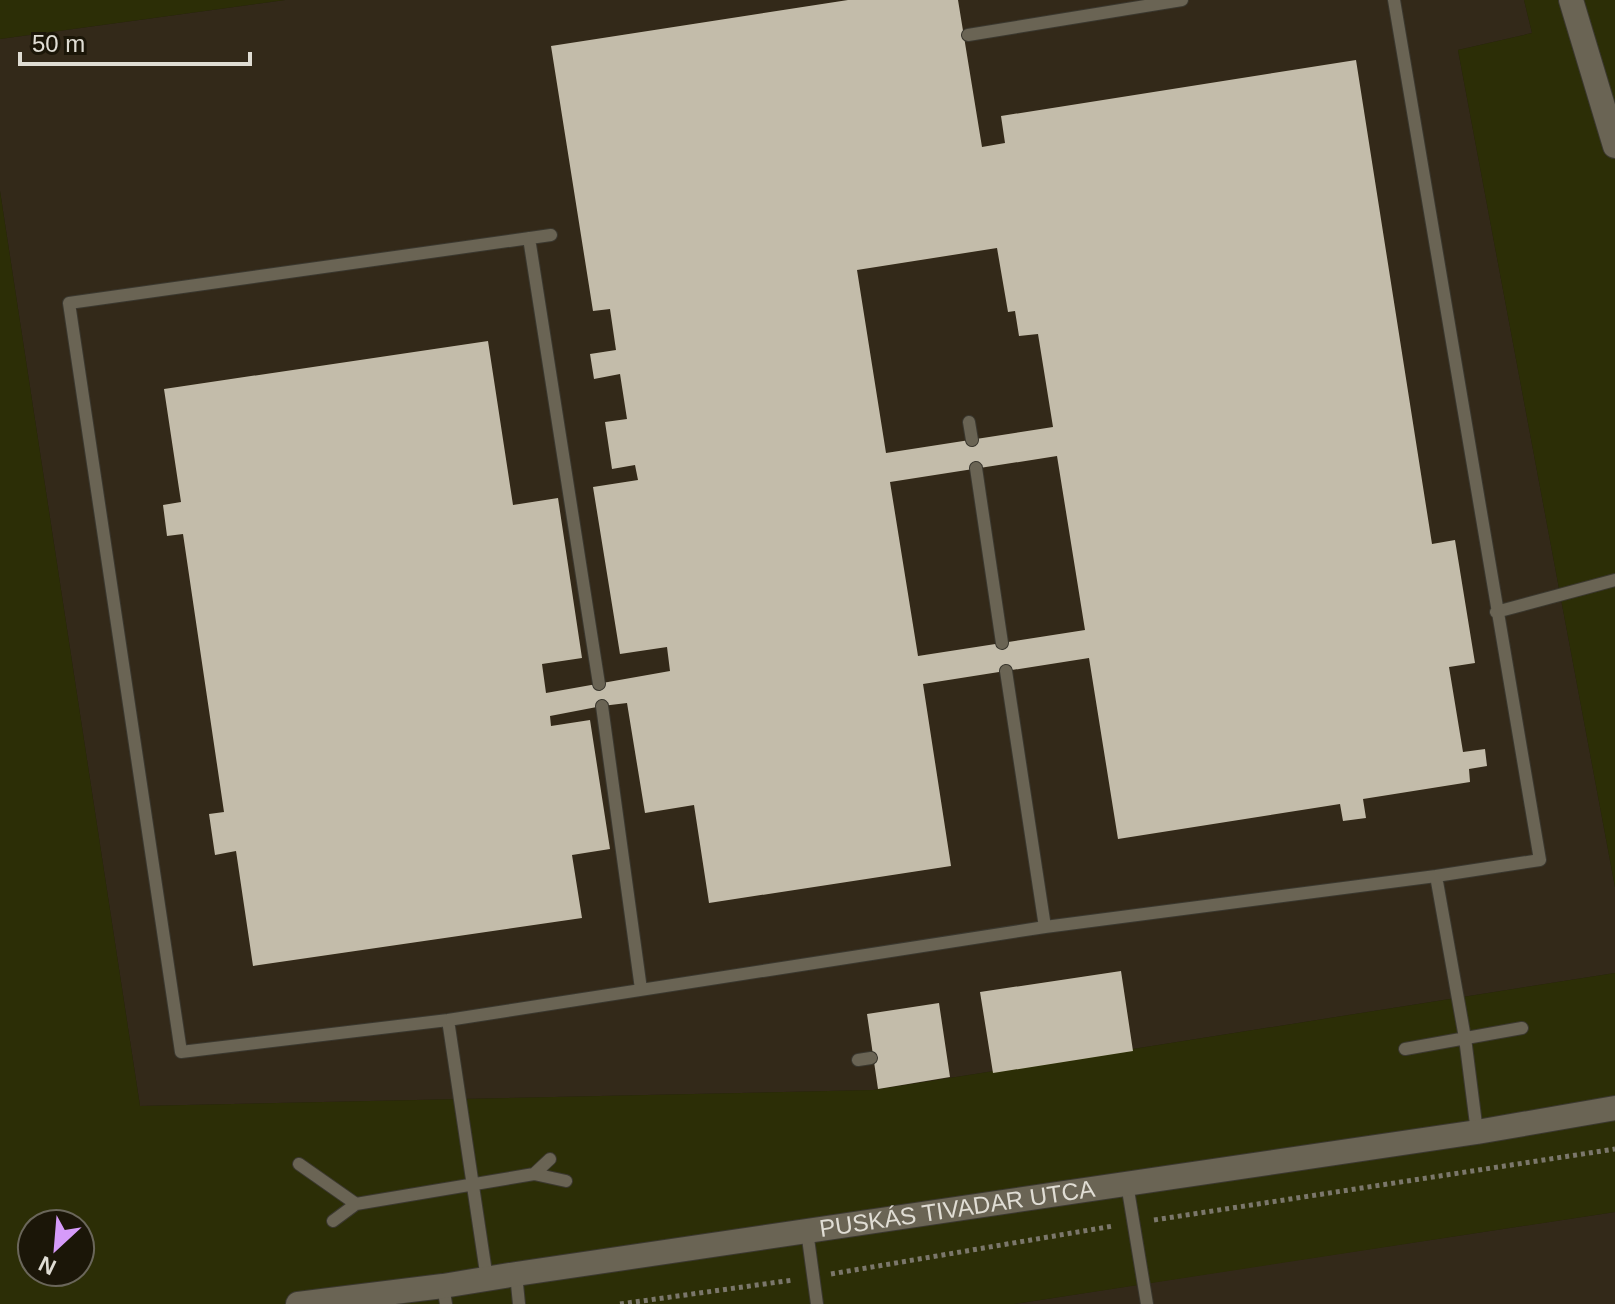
<svg xmlns="http://www.w3.org/2000/svg" width="1615" height="1304" viewBox="0 0 1615 1304" font-family="Helvetica,sans-serif">
<style>
.industrial{fill:#332919}
.green{fill:#2c2e06;fill-rule:evenodd}
.building{fill:#c3bcaa;fill-rule:evenodd}
.lines{fill:none;stroke-linecap:round;stroke-linejoin:round}
.lane-casing{stroke:#3b382f;stroke-width:14}
.street-casing{stroke:#3b382f;stroke-width:26}
.path{stroke:#7b776b;stroke-width:5;stroke-dasharray:4 4;stroke-linecap:butt}
.lane{stroke:#6a6454;stroke-width:12}
.street{stroke:#6a6454;stroke-width:24}
.labels{text-anchor:middle;stroke-width:8;stroke-linejoin:round;paint-order:stroke}
.street-label{font-size:24px;fill:#e0ddd4;stroke:#1b1608}
</style>
<rect width="100%" height="100%" fill="#241f11"/>
<path class="industrial" d="M285,0H1524L1532,33L1458,50L1615,887V973L873,1090L140,1106L0,191V39Z
M1615,1212V1304H1014L1265,1265Z"/>
<path class="green" d="M0,0H285L0,39Z
M1524,0H1615V887L1458,50L1532,33Z
M0,191L140,1106L873,1090L1615,973V1212L1014,1304H0ZM32,1224H80V1272H32Z"/>
<path class="building" d="M848,0H958L982,147L1005,143L1001,116L1356,60L1432,544L1455,540L1475,663L1449,667L1463,752L1485,749L1487,766L1469,769L1470,782L1363,799L1366,818L1343,821L1340,804L1118,839L1089,658L923,684L951,866L709,903L694,805L645,813L627,703L602,706L550,716L551,726L590,720L610,849L572,855L582,918L253,966L236,851L215,855L209,814L224,812L183,534L167,536L163,505L181,502L164,389L488,341L513,505L558,498L582,658L542,664L546,693L670,671L667,647L620,654L593,487L638,480L635,465L612,469L605,422L627,419L620,374L594,379L590,354L616,350L610,309L593,311L551,46ZM997,248L1008,312L1015,311L1019,336L1038,334L1053,427L886,453L857,270ZM1057,456L1085,630L918,656L890,482Z
M1121,971L1133,1051L993,1073L980,992Z
M939,1003L950,1077L878,1089L867,1014Z"/>
<g class="lines">
<g class="lane-casing">
<path id="lane" d="M1394,0C1443,287 1489,574 1540,860L1436,876L1465,1038L1477,1132
M968,35L1182,0
M551,235L69,303L181,1052L448,1020L1045,927L1436,876
M529,238L599,684
M969,422L972,440
M976,468L1002,643
M1496,612L1615,580
M1006,671L1045,927
M602,706L641,989
M448,1020L487,1279
M1405,1049L1522,1028
M858,1060L871,1058
M299,1164L356,1204
M534,1174L550,1159
M1127,1184L1147,1304
M333,1221L356,1204L534,1174L566,1181
M807,1231L817,1304
M516,1274L519,1304
M443,1286L446,1304"/>
</g>
<g class="street-casing">
<g id="street">
<path d="M1571,0L1615,146"/>
<path id="s1" d="M298,1304L443,1286L516,1274L1477,1132L1615,1108"/>
</g>
</g>
<path class="path" d="M1154,1220L1615,1149
M831,1274L1113,1226
M620,1304L793,1280"/>
<use href="#lane" class="lane"/>
<use href="#street" class="street"/>
</g>
<g class="labels">
<g class="street-label">
<text dy="8" stroke="none"><textPath href="#s1" startOffset="666">PUSKÁS TIVADAR UTCA</textPath></text>
</g>
</g>
<g transform="translate(56 1248) rotate(206)"><circle r="38" fill="#1b1608" stroke="#6a665a" stroke-width="2"/>
<path d="M0-6L14 30L0 20L-14 30Z" fill="#d69bfa"/>
<text y="-12" font-size="22" font-weight="bold" text-anchor="middle" fill="#e0ddd4">N</text>
</g>
<path d="M20 52v12h230v-12" fill="none" stroke="#e0ddd4" stroke-width="4"/>
<text x="32" y="52" font-size="24" fill="#e0ddd4" stroke="#1b1608" stroke-width="6" paint-order="stroke">50 m</text>
</svg>
